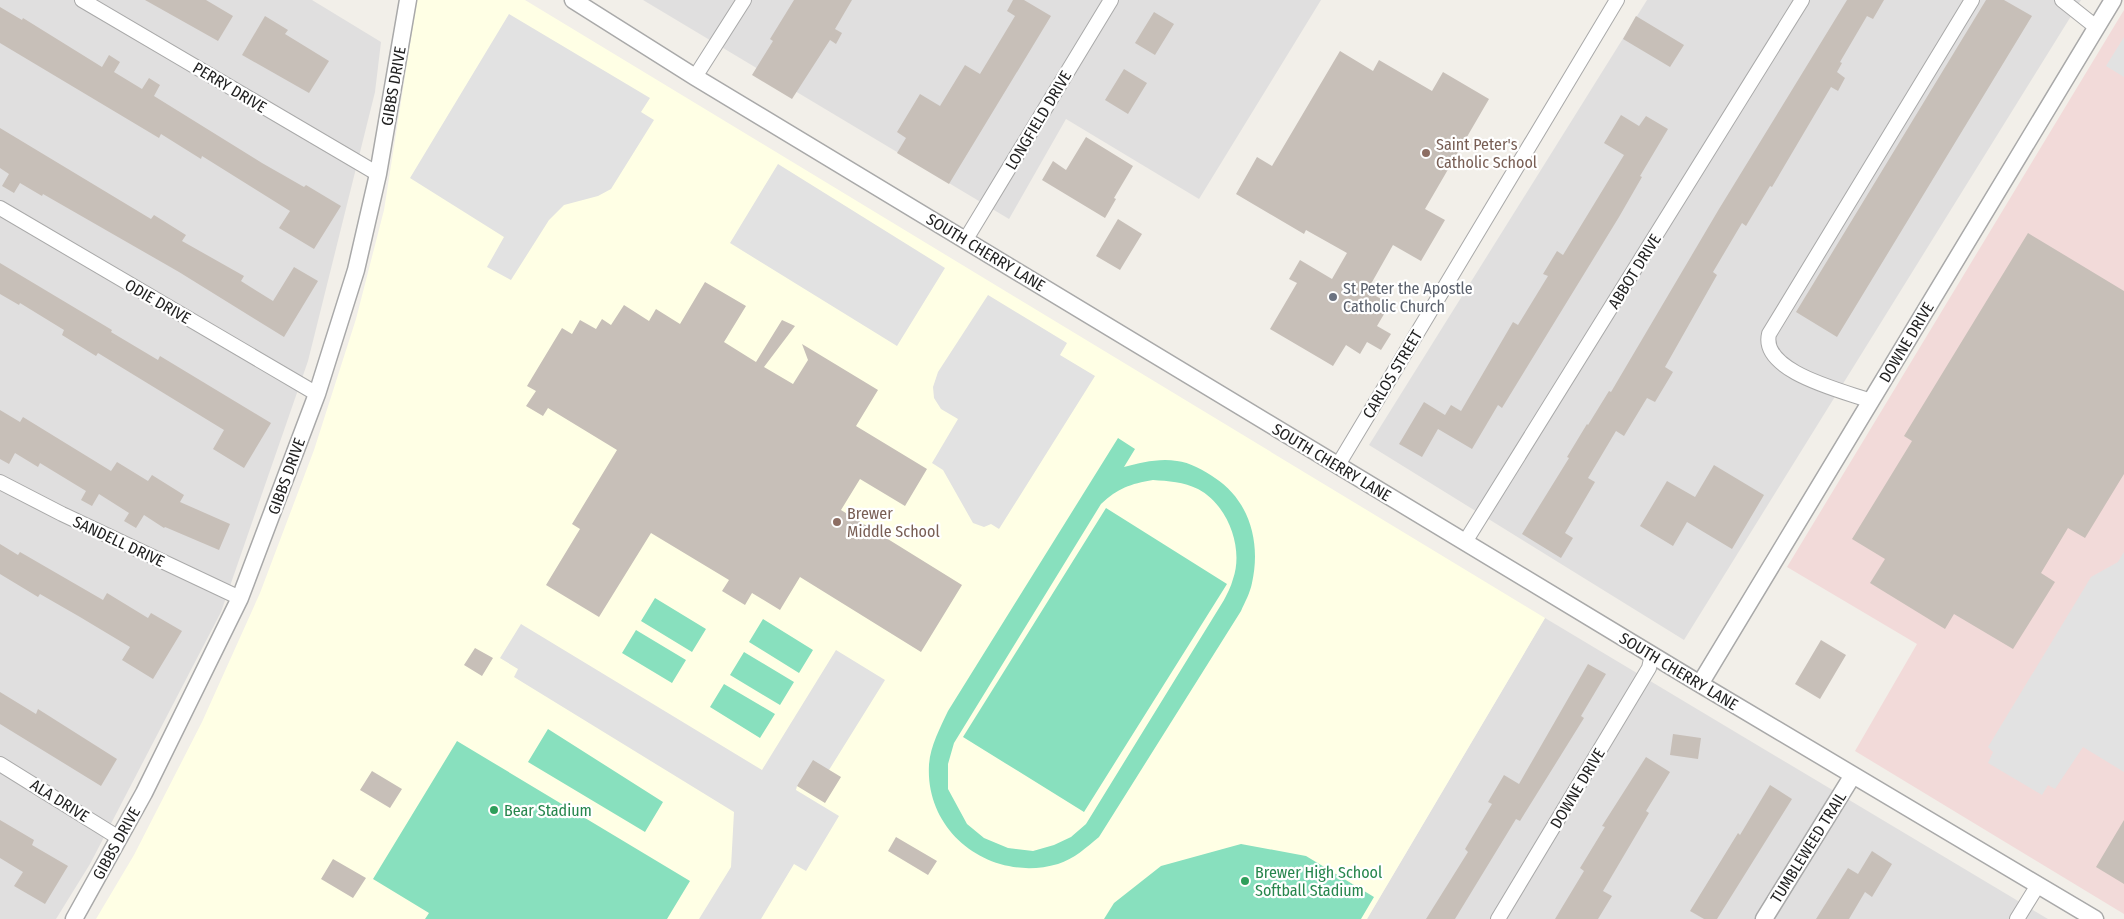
<svg xmlns="http://www.w3.org/2000/svg" width="2124" height="919" viewBox="0 0 2124 919" font-family="'Fira Sans Condensed',sans-serif">
<style>
.residential{fill:#e0dfdf}
.commercial{fill:#f2dad9}
.education{fill:#ffffe5}
.pitch{fill:#88e0be;fill-rule:evenodd}
.parking{fill:#e2e2e2}
.building{fill:#c7bfb8}
.lines{fill:none;stroke-linecap:round;stroke-linejoin:round}
.minor-casing{stroke:#a9a9a9;stroke-width:16}
.tertiary-casing{stroke:#a9a9a9;stroke-width:19}
.minor{stroke:#fff;stroke-width:14}
.tertiary{stroke:#fff;stroke-width:16}
.education-dot{fill:#8d6e63;stroke:#fff;stroke-width:2}
.worship-dot{fill:#6b7280;stroke:#fff;stroke-width:2}
.leisure-dot{fill:#2e9e5b;stroke:#fff;stroke-width:2}
.labels{text-anchor:middle;stroke-width:4.5;stroke-linejoin:round;paint-order:stroke}
.street-label{font-size:16px;fill:#222;stroke:#fff}
.education-label{font-size:16px;fill:#785e54;stroke:#fff;text-anchor:start}
.worship-label{font-size:16px;fill:#5b616d;stroke:#fff;text-anchor:start}
.leisure-label{font-size:16px;fill:#27864d;stroke:#fff;text-anchor:start}
</style>
<rect width="100%" height="100%" fill="#f2efe9"/>
<path class="residential" d="M0,0H312L381,42L375,92L308,361L221,612L90,864L56,919H0Z
M643,0H1321L1199,199L1066,119L1009,219Z
M1647,0H2081L1684,640L1369,445Z
M1545,618L2048,919H1367Z"/>
<path class="commercial" d="M2124,10V914L1855,751L1917,644L1787,567Z"/>
<path class="education" d="M417,0H525L1545,618L1367,919H96L134,855L202,722L260,593L314,450L356,319L384,210Z"/>
<path class="pitch" d="M1118,438L1135,449L1124,467C1141,463 1158,458 1177,461C1189,462 1205,471 1215,478C1250,501 1261,543 1252,583C1250,593 1245,602 1241,611L1099,837C1087,847 1074,859 1058,864C993,883 925,835 929,765C930,747 940,728 948,711ZM1153,480C1168,481 1184,482 1198,489C1228,505 1244,548 1233,579C1231,587 1227,594 1224,600L1086,824L1071,837L1054,845L1033,851L1008,848L984,838L967,824L948,789V764L954,743L1101,504C1118,488 1130,484 1153,480Z
M1106,508L1227,584L1084,812L963,737Z
M655,598L706,629L692,652L641,621Z
M763,619L813,650L799,673L749,642Z
M636,630L686,660L672,683L622,653Z
M744,652L794,682L780,705L730,675Z
M724,684L775,714L760,738L710,707Z
M548,729L663,802L645,832L528,762Z
M457,741L690,881L667,919H425L429,913L373,879Z
M1241,844L1306,856L1374,897L1361,919H1104L1114,903L1161,866Z"/>
<path class="parking" d="M509,14L650,98L641,112L654,120L611,189L598,196L564,205L549,220L511,280L487,267L504,237L410,178Z
M2124,37V77L2106,66Z
M778,164L945,268L897,346L730,243Z
M988,295L1067,343L1060,355L1095,376L999,529L991,524L984,527L973,523L943,470L932,463L958,419L941,409L934,398L933,387L938,372Z
M2124,552V772L2083,747L2055,789L2048,785L2042,795L1988,763L1993,752L1988,747L2091,577L2118,562Z
M521,624L762,770L836,650L885,680L829,770L797,786L796,790L839,816L806,871L794,864L761,919H699L731,867L734,812L514,677L518,669L500,658Z"/>
<path class="building" d="M145,0H206L233,16L218,41Z
M794,0H852L835,29L842,33L836,44L830,40L792,99L752,75L773,41L770,39Z
M1013,0H1024L1051,16L949,184L897,153L906,138L897,132L920,94L940,106L965,65L980,74L1015,16L1007,11Z
M1847,0H1884L1873,19L1867,16L1840,62L1842,63L1837,72L1845,78L1838,91L1831,87L1772,187L1770,186L1746,226L1742,223L1713,272L1717,275L1665,367L1673,372L1655,402L1647,398L1624,436L1616,431L1588,478L1595,482L1565,533L1573,538L1561,558L1522,534L1569,458L1567,457L1587,424L1588,425L1609,391L1611,392L1719,209Z
M1986,0H2004L2032,16L1837,337L1796,312Z
M0,7L22,20L23,18L102,67L109,55L120,62L114,72L142,89L149,78L160,85L154,96L262,163L304,187L306,185L341,206L314,249L279,228L290,211L202,156L201,159L161,134L159,138L0,43Z
M1154,12L1174,24L1155,55L1135,43Z
M265,16L288,30L285,34L329,61L309,93L242,55Z
M1636,16L1684,45L1670,67L1623,39Z
M1340,51L1373,71L1379,60L1432,91L1443,72L1489,99L1425,209L1445,220L1421,261L1393,245L1367,291L1390,304L1377,326L1391,334L1381,350L1367,342L1360,354L1346,345L1333,366L1270,329L1297,283L1289,279L1300,260L1332,279L1347,253L1306,230L1304,234L1236,194L1257,157L1272,166Z
M1124,69L1147,83L1128,114L1105,100Z
M1621,115L1639,126L1646,116L1668,129L1640,176L1642,177L1619,217L1502,408L1498,405L1472,449L1438,429L1422,457L1399,444L1424,402L1445,415L1451,405L1461,411L1513,322L1518,325L1548,276L1543,274L1557,251L1563,255L1624,155L1604,143Z
M0,128L151,219L154,215L186,235L182,241L244,276L241,281L273,301L294,267L318,281L284,337L179,272L43,194L42,196L20,183L14,193L2,186L9,174L0,168Z
M1086,137L1133,166L1114,198L1116,199L1105,218L1042,180L1053,161L1066,170Z
M1118,219L1142,234L1120,270L1096,256Z
M2028,233L2124,291V474L2085,538L2068,528L2041,573L2055,582L2013,649L1954,614L1945,629L1870,583L1885,559L1852,539L1912,441L1904,436Z
M0,263L112,330L111,332L158,360L160,356L271,423L244,468L213,449L224,430L98,353L96,356L62,335L64,330L20,303L19,305L0,294Z
M705,282L746,306L724,342L756,362L782,320L795,326L764,367L793,384L808,360L802,344L878,390L856,426L927,469L905,506L860,479L841,510L962,585L921,652L800,577L780,610L752,593L745,605L722,591L729,580L651,533L599,617L546,585L580,529L572,524L617,450L548,408L543,416L526,406L536,391L527,386L562,328L572,334L580,320L596,329L602,319L611,325L624,305L649,321L656,309L680,324Z
M0,410L20,422L23,417L111,471L117,462L148,481L152,475L184,495L180,502L230,524L219,550L165,527L164,528L144,515L136,528L124,521L129,513L99,494L92,506L81,500L86,491L40,463L38,467L15,453L9,464L0,459Z
M1714,465L1764,495L1732,549L1687,522L1673,546L1640,526L1667,481L1695,497Z
M0,544L18,555L20,552L103,600L107,593L148,618L151,613L182,631L153,679L122,660L130,647L80,617L40,594L38,597L0,574Z
M1821,640L1846,655L1820,699L1795,684Z
M475,648L493,658L482,676L464,665Z
M1588,664L1606,674L1581,716L1584,718L1520,821L1516,819L1455,919H1426L1468,852L1465,849L1492,804L1488,802L1504,775L1519,784Z
M0,692L36,714L38,709L117,759L101,786L0,724Z
M1673,734L1701,738L1698,759L1670,755Z
M1646,757L1670,772L1646,811L1649,813L1603,891L1612,896L1598,919H1555L1584,871L1580,868L1605,827L1602,826Z
M813,760L841,777L825,803L797,786Z
M372,771L402,789L390,808L360,790Z
M1770,785L1792,799L1717,919H1704L1690,911L1738,833L1740,835Z
M0,820L34,840L32,845L68,866L45,904L14,886L23,872L0,858Z
M2124,820V884L2096,867Z
M896,837L937,861L928,875L888,851Z
M1872,851L1892,864L1872,897L1865,892L1849,919H1816L1848,868L1858,874Z
M333,859L366,878L353,898L321,879Z"/>
<g class="lines">
<g class="minor-casing">
<path id="minor" d="M82,0L378,174
M2062,0L2096,27
M695,77L744,0
M0,208L317,394
M966,239L1111,0
M1871,401C1844,391 1760,372 1769,334L1972,0
M1338,465L1617,0
M0,482L62,514L240,598
M1465,542L1802,0
M0,764L119,838
M1498,919L1649,668L1652,655
M2017,919L2038,885"/>
</g>
<g class="tertiary-casing">
<path id="tertiary" d="M573,0L695,77L1700,684L2095,919
M1700,684L2113,0
M74,919L144,793L240,598L317,394L356,270L378,174L408,0
M1764,919L1853,775"/>
</g>
<use href="#minor" class="minor"/>
<use href="#tertiary" class="tertiary"/>
</g>
<g class="education-dot">
<circle cx="1426" cy="153" r="5"/>
<circle cx="837" cy="522" r="5"/>
</g>
<circle class="worship-dot" cx="1333" cy="297" r="5"/>
<g class="leisure-dot">
<circle cx="494" cy="810" r="5"/>
<circle cx="1245" cy="881" r="5"/>
</g>
<g class="labels">
<g class="street-label">
<text transform="translate(393 86) rotate(-80)" y="6">GIBBS DRIVE</text>
<text transform="translate(230 87) rotate(31)" y="6">PERRY DRIVE</text>
<text transform="translate(1038 120) rotate(-59)" y="6">LONGFIELD DRIVE</text>
<text transform="translate(986 252) rotate(31)" y="6">SOUTH CHERRY LANE</text>
<text transform="translate(1634 271) rotate(-58)" y="6">ABBOT DRIVE</text>
<text transform="translate(158 301) rotate(30)" y="6">ODIE DRIVE</text>
<text transform="translate(1906 342) rotate(-59)" y="6">DOWNE DRIVE</text>
<text transform="translate(1392 374) rotate(-59)" y="6">CARLOS STREET</text>
<text transform="translate(1332 462) rotate(31)" y="6">SOUTH CHERRY LANE</text>
<text transform="translate(286 476) rotate(-70)" y="6">GIBBS DRIVE</text>
<text transform="translate(119 541) rotate(25)" y="6">SANDELL DRIVE</text>
<text transform="translate(1679 671) rotate(31)" y="6">SOUTH CHERRY LANE</text>
<text transform="translate(1577 788) rotate(-59)" y="6">DOWNE DRIVE</text>
<text transform="translate(60 800) rotate(32)" y="6">ALA DRIVE</text>
<text transform="translate(116 843) rotate(-61)" y="6">GIBBS DRIVE</text>
<text transform="translate(1808 847) rotate(-58)" y="6">TUMBLEWEED TRAIL</text>
</g>
<g class="education-label">
<text x="1436" y="150">Saint Peter's<tspan x="1436" dy="18">Catholic School</tspan></text>
<text x="847" y="519">Brewer<tspan x="847" dy="18">Middle School</tspan></text>
</g>
<g class="worship-label">
<text x="1343" y="294">St Peter the Apostle<tspan x="1343" dy="18">Catholic Church</tspan></text>
</g>
<g class="leisure-label">
<text x="504" y="816">Bear Stadium</text>
<text x="1255" y="878">Brewer High School<tspan x="1255" dy="18">Softball Stadium</tspan></text>
</g>
</g>
</svg>
